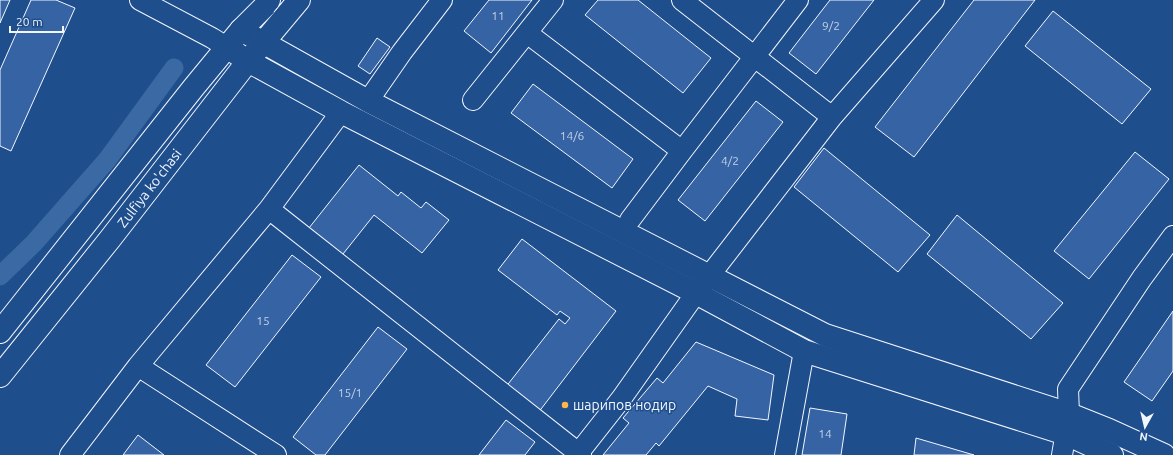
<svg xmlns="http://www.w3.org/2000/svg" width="1173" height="455" viewBox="0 0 1173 455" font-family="Ubuntu,sans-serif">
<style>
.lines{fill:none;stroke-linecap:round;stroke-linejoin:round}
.canal{stroke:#3b69a3;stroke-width:19}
.building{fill:#3563a3;stroke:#f2f6ff}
.minor-casing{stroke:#f2f6ff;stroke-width:22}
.major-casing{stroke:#f2f6ff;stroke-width:24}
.minor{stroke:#1f4e8c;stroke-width:20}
.major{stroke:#1f4e8c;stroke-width:22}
.fence{stroke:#f2f6ff;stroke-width:1;stroke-dasharray:5 2;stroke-linecap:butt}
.poi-dot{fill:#ffb74d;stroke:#1f4e8c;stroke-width:1.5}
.labels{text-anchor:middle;stroke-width:3;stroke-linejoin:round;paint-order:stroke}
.number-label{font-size:12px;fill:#c3d1e8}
.street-label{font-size:14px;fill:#f2f6ff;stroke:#1f4e8c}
.poi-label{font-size:14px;fill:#f2f6ff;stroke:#1f4e8c;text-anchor:start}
</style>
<rect width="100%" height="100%" fill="#1f4e8c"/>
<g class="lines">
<path class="canal" d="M0,276L34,243L107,160L174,68"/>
</g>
<path class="building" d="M0,0H10L0,23Z
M31,0H56L75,8L11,151L0,146V70Z
M489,0H532L491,53L464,31Z
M598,0H638L711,58L683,93L585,15Z
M830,0H874L816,74L789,53Z
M974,0H1035L914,157L875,127Z
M1053,11L1151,89L1122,124L1025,46Z
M377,38L390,47L370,74L358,66Z
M533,84L633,159L612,188L511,113Z
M756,101L783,122L705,221L678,200Z
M824,148L930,235L898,272L794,187Z
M1135,152L1169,179L1089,279L1054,251Z
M359,165L398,196L401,192L421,208L426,202L449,220L422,253L374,215L339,259L305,233Z
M957,215L1063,303L1031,339L927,254Z
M522,239L616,311L538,413L505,388L559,319L565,324L570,318L560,311L557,315L498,270Z
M292,255L321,277L235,387L206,365Z
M1173,311V371L1152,401L1124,382Z
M378,327L407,349L325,455H316L293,437Z
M696,342L774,375L768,420L735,416L737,399L708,386L659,446L656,443L646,455H603L629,423L623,418L657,378L663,383Z
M810,408L847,414L841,455H802Z
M506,420L535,442L525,455H479Z
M138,435L164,455H123Z
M916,438L974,455H914Z"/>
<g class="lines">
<g class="minor-casing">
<path id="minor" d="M140,0L212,38L228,48
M682,0L832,117
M527,33L682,151
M473,100L553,0
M368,101L402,52L442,0
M269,209L581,455
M630,220L682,151L798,0
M138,366L276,455
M70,455L138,366L269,209L341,112
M577,455L621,399L696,293L832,117L934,0
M785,455L804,351
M1062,455L1069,414L1068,389L1142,278L1173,236"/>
</g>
<g class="major-casing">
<g id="major">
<path d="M241,30L368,101L825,335L1069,414L1109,430L1164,455"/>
<path d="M228,48L248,61L341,112L696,293L804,351L1066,434L1112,455"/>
<path d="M0,332L194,87L241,30L264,7L269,0"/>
<path id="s1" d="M0,376L110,239L248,61L299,0"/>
</g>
</g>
<use href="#minor" class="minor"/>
<use href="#major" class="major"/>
<path class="fence" d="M274,12L284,0"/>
</g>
<circle class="poi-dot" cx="565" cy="405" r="4"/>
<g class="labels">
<g class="number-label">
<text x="498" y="20">11</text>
<text x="831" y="30">9/2</text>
<text x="572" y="140">14/6</text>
<text x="730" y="165">4/2</text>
<text x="263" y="325">15</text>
<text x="350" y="397">15/1</text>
<text x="825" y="438">14</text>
</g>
<g class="street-label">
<text dy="5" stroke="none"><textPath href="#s1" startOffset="240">Zulfiya ko'chasi</textPath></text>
</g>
<g class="poi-label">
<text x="573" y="410">шарипов нодир</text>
</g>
</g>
<g transform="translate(1145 427) rotate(188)" stroke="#1f4e8c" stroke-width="3" paint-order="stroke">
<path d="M0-3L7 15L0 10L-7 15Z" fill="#f2f6ff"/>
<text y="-6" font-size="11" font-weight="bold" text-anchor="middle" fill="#f2f6ff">N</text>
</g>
<path d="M10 26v6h53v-6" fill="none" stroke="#f2f6ff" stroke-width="2"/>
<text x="16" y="26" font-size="12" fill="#f2f6ff" stroke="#1f4e8c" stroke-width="3" paint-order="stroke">20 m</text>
</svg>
